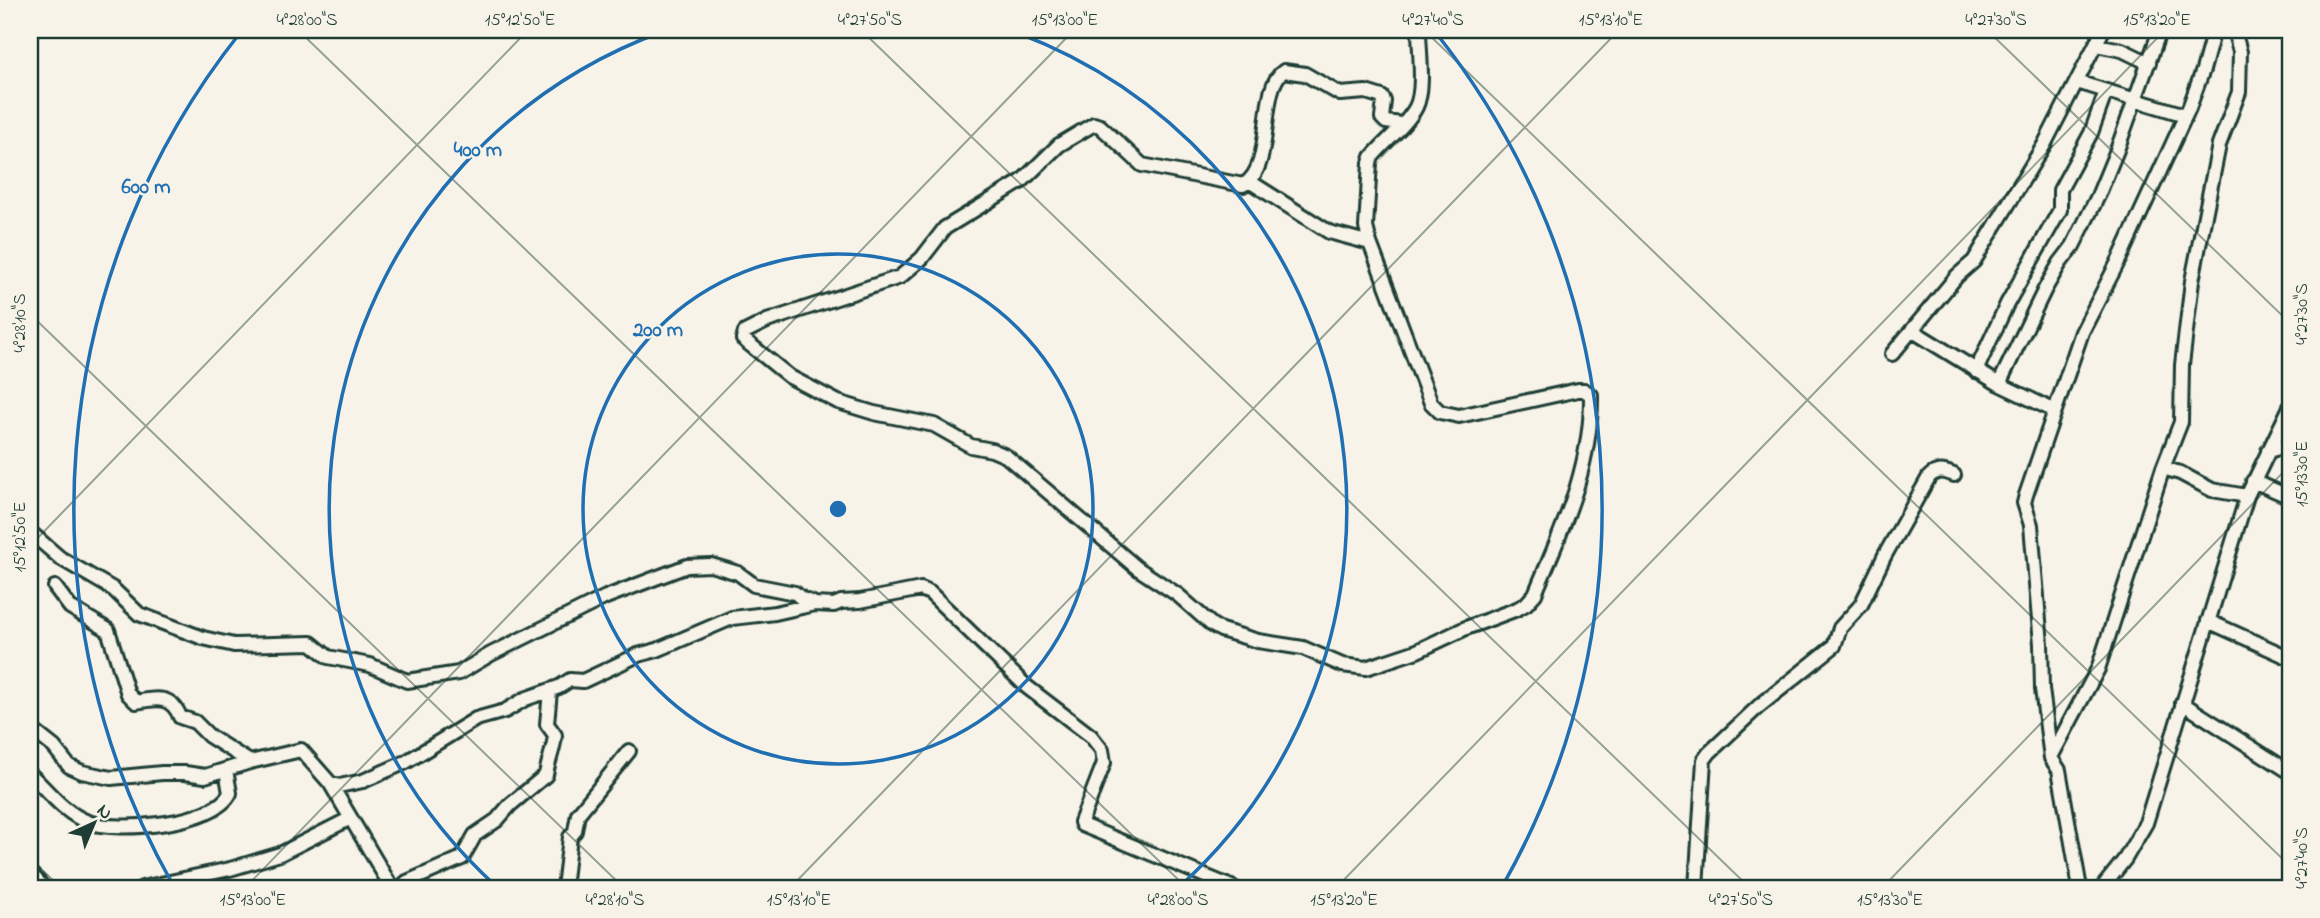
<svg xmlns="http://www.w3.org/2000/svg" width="2320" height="918" viewBox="0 0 2320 918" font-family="'Indie Flower',sans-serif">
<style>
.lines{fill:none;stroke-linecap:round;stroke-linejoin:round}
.minor-casing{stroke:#1f3d34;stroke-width:18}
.minor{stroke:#f7f3e8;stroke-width:12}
.ticks{fill:none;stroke:#1f3d34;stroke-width:2;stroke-opacity:0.45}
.ring{fill:none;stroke:#1f6fb2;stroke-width:3.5}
.centre{fill:#1f6fb2;stroke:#f7f3e8;stroke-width:3.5}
.ring-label{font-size:21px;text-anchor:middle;font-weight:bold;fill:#1f6fb2;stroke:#f7f3e8;stroke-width:5;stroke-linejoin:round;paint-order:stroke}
.neatline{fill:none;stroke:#1f3d34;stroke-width:2.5}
.ticks-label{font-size:18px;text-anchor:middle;fill:#1f3d34}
</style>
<rect width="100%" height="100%" fill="#f7f3e8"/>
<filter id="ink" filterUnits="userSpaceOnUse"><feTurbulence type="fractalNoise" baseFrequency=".0143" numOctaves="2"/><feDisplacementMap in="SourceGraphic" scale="14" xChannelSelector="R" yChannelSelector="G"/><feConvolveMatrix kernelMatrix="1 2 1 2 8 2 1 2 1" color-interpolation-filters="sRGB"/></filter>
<g filter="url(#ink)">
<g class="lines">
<g class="minor-casing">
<path id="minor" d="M2096,45L2122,50L2149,63
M2077,82L2185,115
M1401,124L1386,122L1382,118L1384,101L1382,97L1366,92L1340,94L1305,74L1284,71C1257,88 1276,168 1243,185L1142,165L1100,126L1094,124L1059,145L1022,181L945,228L922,258L900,277L767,321L745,332L743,339L790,377L838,402L874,413L934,425L971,446L992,450L1006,456L1137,568L1178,595L1212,625L1221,630L1258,641L1303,648L1342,665L1366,668L1417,651L1466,628L1517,609L1526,604L1535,594C1562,529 1592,467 1591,395L1584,390H1578L1459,416L1440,412L1431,403L1370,243L1366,227L1370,163L1372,157C1385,141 1406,126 1416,107C1425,89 1419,50 1419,30
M1249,181L1329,232L1370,243
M1913,331L1999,384L2053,410
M1892,354L1957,276L1974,261L2044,145L2103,30
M1976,371L2007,304L2060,210V190L2091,133L2106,91
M1999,384L2045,289L2060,263L2073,246L2098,196L2117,150L2160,30
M2268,451L2290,445
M2163,468L2180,473L2212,490L2247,496
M2253,481L2290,497
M30,532L60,558L113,589L139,614L203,638L234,645L311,643L328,657L370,665L407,681L459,673L491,654L606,597L687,566L711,565L738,573L754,585L795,593L802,599L813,603
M55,587L70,607L108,630L128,694L136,702C156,698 172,695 180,717L195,722L209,736L250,762
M2208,621L2290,658
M2182,703L2290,772
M30,728L54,747L69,766L82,772L111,778L162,773H185L205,776L250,762L301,750L330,783L392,888
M2051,757L2098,669L2163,468L2181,422L2182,365L2192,281L2219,145L2239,92L2240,52L2234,30
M30,774C47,790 65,814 88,822C117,833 216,824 230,793L226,770
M330,783L339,786L363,781L406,762L476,719L505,711L525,699L559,687L570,680L583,681L638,655L657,650L732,618L775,613L815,604L834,605L841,602L860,601L921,589L930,593L1027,687L1091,736L1102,750L1104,763L1081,822L1082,825L1234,888
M30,873L44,888
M142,888L230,869L280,854L349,819
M400,888L407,882L462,858L475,835L497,820L510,805L546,775C548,761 554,749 555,735L547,724L550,691
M564,888L570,837L575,831L578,814L629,751
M1696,888L1704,760L1709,753L1758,707L1834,646L1840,628L1861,605L1885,555L1929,477C1937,469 1944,471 1954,475
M2080,888L2059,770L2051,758L2042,689L2041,644L2031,525L2024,503L2026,495L2082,332L2120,258L2189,108L2203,70L2214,30
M2102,888L2125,859L2146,823L2247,496L2290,407"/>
</g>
<use href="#minor" class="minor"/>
</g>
</g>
<path class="ticks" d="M298,30L1187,888M861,30L1750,888M1424,30L2290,866M1987,30L2290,323M30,314L624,888M30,546L528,30M30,858L61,888M245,888L1074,30M790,888L1619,30M1336,888L2165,30M1882,888L2290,465"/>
<g class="ring">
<circle cx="838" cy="509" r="255"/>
<path d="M497 887A509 509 0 0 1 664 31M1012 31A509 509 0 0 1 1179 887"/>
<path d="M173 885A764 764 0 0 1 240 33M1436 33A764 764 0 0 1 1503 885"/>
</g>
<circle cx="838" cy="509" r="10" class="centre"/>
<g class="ring-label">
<text x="478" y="156">400 m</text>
<text x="146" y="193">600 m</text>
<text x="658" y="336">200 m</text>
</g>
<rect width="2320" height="918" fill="none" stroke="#f7f3e8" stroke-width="77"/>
<g transform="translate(94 823) rotate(44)" stroke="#f7f3e8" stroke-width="5" paint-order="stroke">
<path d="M0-5L12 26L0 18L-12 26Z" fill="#1f3d34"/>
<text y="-10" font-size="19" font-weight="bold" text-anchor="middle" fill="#1f3d34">N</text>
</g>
<rect x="38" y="38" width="2244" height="842" class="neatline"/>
<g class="ticks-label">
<text x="307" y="25">4°28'00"S</text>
<text x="520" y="25">15°12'50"E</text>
<text x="870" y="25">4°27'50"S</text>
<text x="1065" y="25">15°13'00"E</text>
<text x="1433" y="25">4°27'40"S</text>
<text x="1611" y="25">15°13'10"E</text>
<text x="1996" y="25">4°27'30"S</text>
<text x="2157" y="25">15°13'20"E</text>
<text transform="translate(2301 314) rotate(-90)" y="6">4°27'30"S</text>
<text transform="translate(19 323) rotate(-90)" y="6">4°28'10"S</text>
<text transform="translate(2301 474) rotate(-90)" y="6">15°13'30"E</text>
<text transform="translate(19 537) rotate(-90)" y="6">15°12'50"E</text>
<text transform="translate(2301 858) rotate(-90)" y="6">4°27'40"S</text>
<text x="253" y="905">15°13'00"E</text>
<text x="615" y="905">4°28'10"S</text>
<text x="799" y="905">15°13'10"E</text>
<text x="1178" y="905">4°28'00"S</text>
<text x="1344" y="905">15°13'20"E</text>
<text x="1741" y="905">4°27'50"S</text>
<text x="1890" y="905">15°13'30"E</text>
</g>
</svg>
